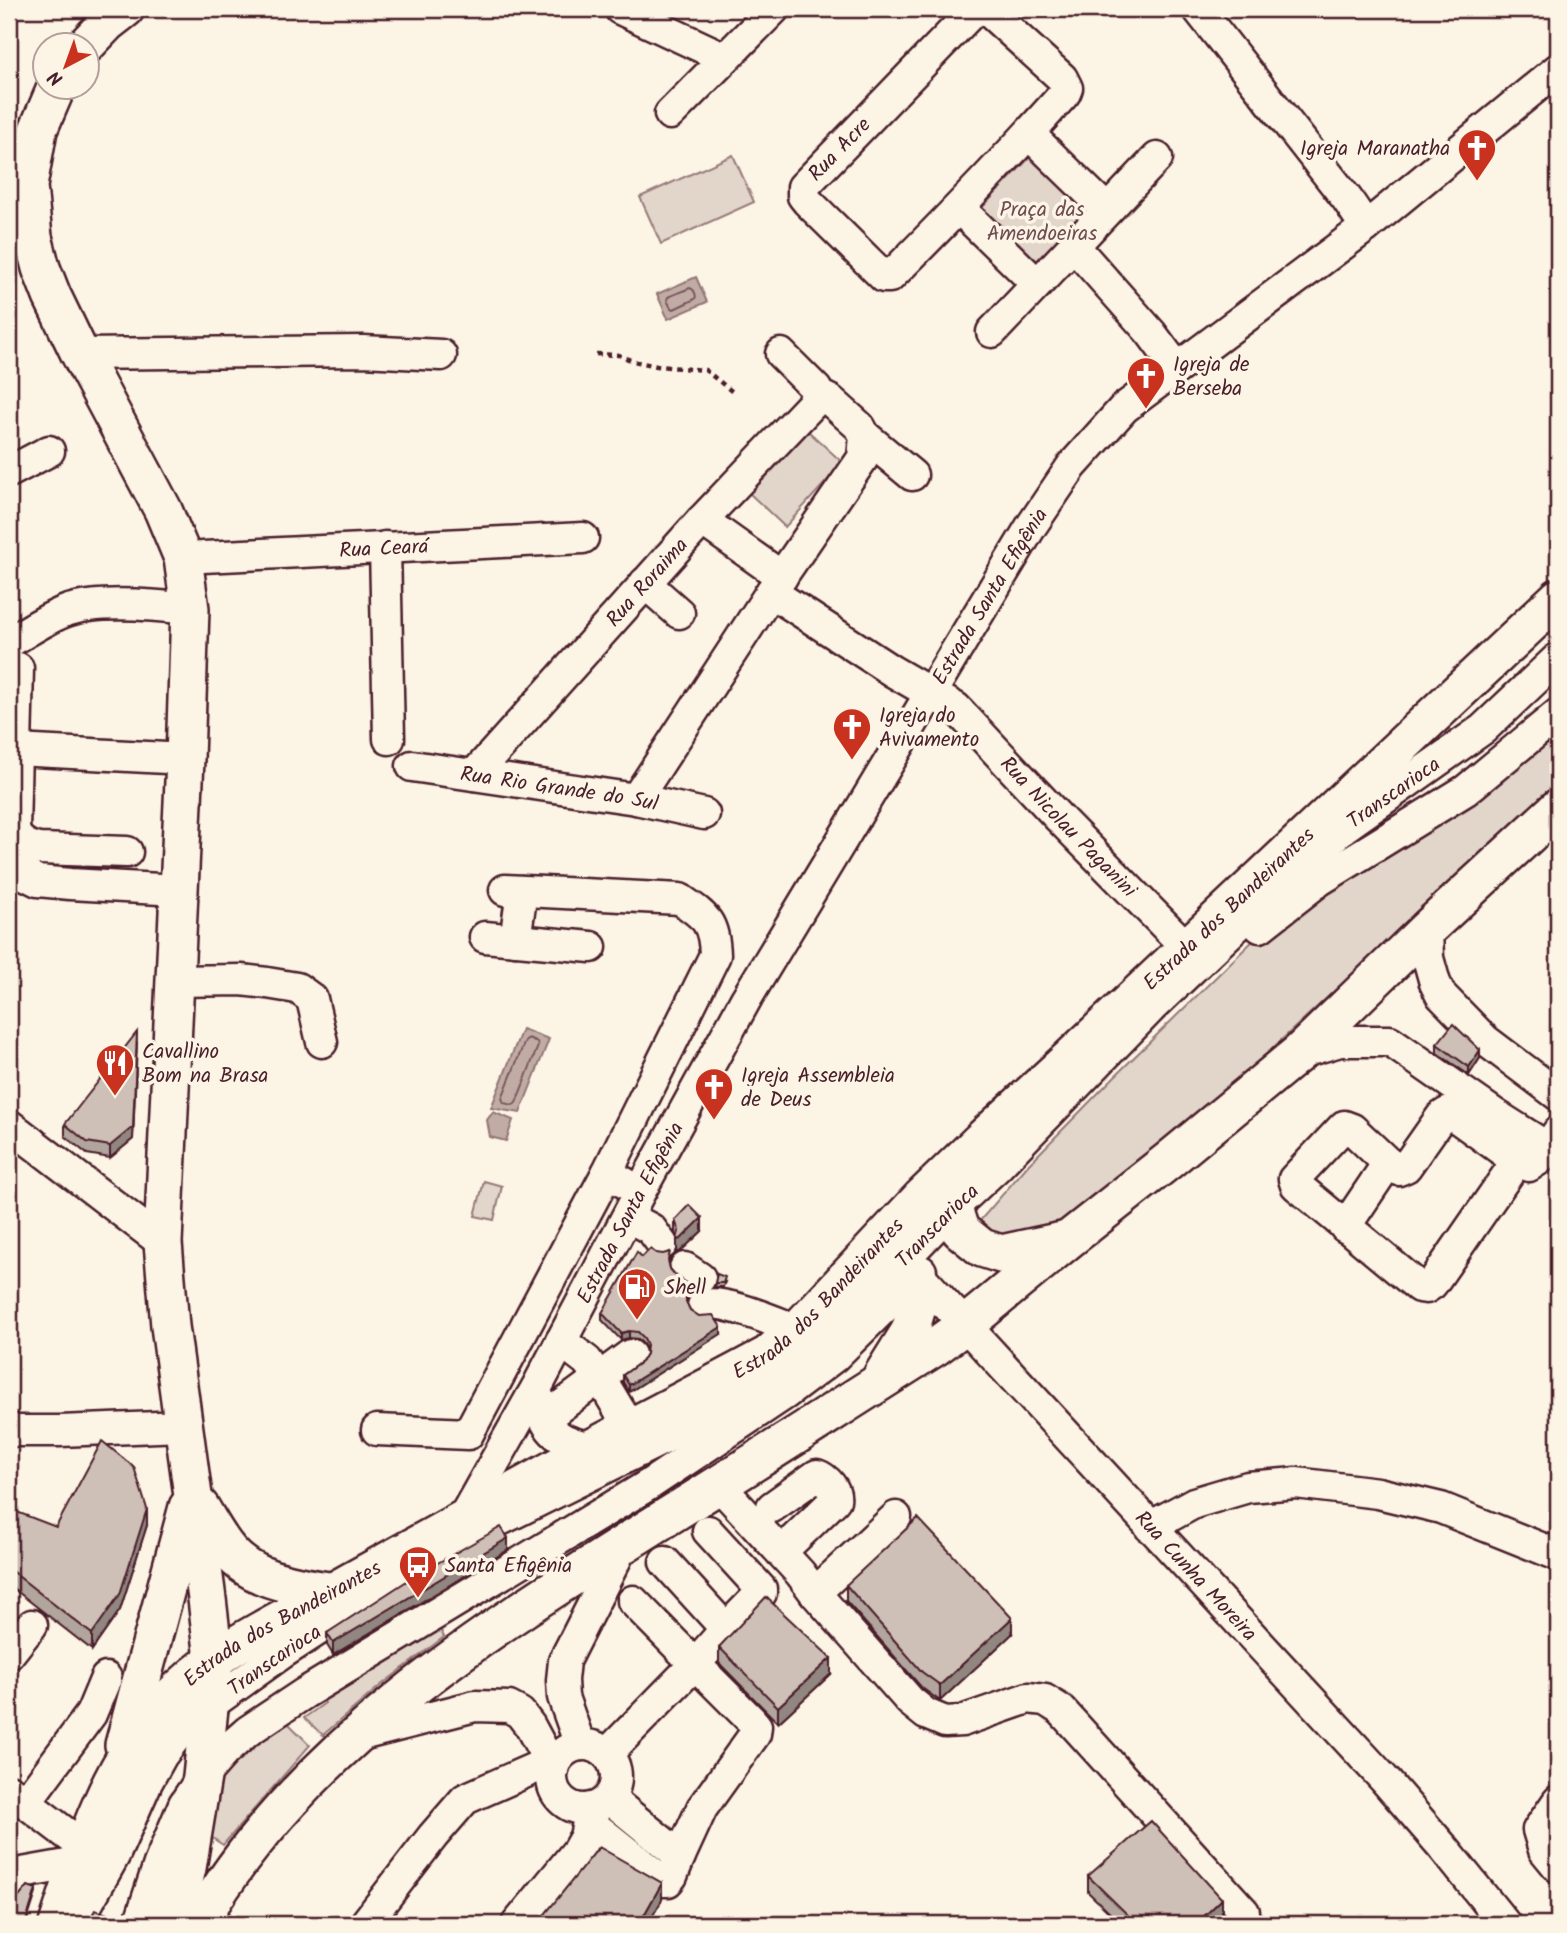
<svg xmlns="http://www.w3.org/2000/svg" width="1567" height="1933" viewBox="0 0 1567 1933" font-family="Kalam,sans-serif">
<style>
.green{fill:#e2d5ca;stroke:#967a7a;stroke-width:2}
.water{fill:#c0aca5;stroke:#917474;stroke-width:2}
.lines{fill:none;stroke-linecap:round;stroke-linejoin:round}
.shore{stroke:#79575c;stroke-width:2}
.minor-casing{stroke:#4a1f2b;stroke-width:35}
.major-casing{stroke:#4a1f2b;stroke-width:42}
.path{stroke:#4a1f2b;stroke-width:4.5;stroke-dasharray:5 5;stroke-linecap:butt}
.minor{stroke:#fcf5e5;stroke-width:30}
.major{stroke:#fcf5e5;stroke-width:37}
.wall{fill:#b2a59d;stroke:#4a1f2b;stroke-width:2}
.shaded-wall{fill:#918680;stroke:#4a1f2b;stroke-width:2}
.building{fill:#cfc0b7;stroke:#4a1f2b;stroke-width:2}
.labels{text-anchor:middle;stroke-width:7;stroke-linejoin:round;paint-order:stroke}
.poi-label{font-size:21px;fill:#4a1f2b;stroke:#fcf5e5;text-anchor:start}
.street-label{font-size:21px;fill:#4a1f2b;stroke:#fcf5e5}
.park-label{font-size:21px;fill:#704c53;stroke:#fcf5e5}
</style>
<rect width="100%" height="100%" fill="#fcf5e5"/>
<filter id="ink" filterUnits="userSpaceOnUse"><feTurbulence type="fractalNoise" baseFrequency=".0143" numOctaves="2"/><feDisplacementMap in="SourceGraphic" scale="14" xChannelSelector="R" yChannelSelector="G"/><feConvolveMatrix kernelMatrix="1 2 1 2 8 2 1 2 1" color-interpolation-filters="sRGB"/></filter>
<g filter="url(#ink)">
<path class="green" d="M1035,152L1111,224L1048,289L973,217Z
M733,155L754,202L661,244L640,197Z
M807,430L843,463L785,527L749,493Z
M1558,725V784L1238,1080L1040,1250L972,1230L1028,1165L1115,1076L1268,926Z
M484,1181L502,1186L494,1220L475,1216Z
M438,1624L444,1637L380,1686L323,1735L304,1718L325,1703L321,1696Z
M284,1719L310,1745L223,1845L208,1835L217,1781L232,1760Z"/>
<path class="water" d="M696,277L707,302L668,319L657,294Z
M522,1029L549,1039L520,1113L491,1108Z
M493,1112L513,1120L506,1141L490,1137L487,1120Z"/>
<g class="lines">
<path class="shore" d="M690,288C694,289 697,295 695,299L674,309L671,308L667,300L668,297Z
M528,1038L537,1042L538,1046L516,1103L513,1105L504,1103L502,1098L525,1041Z"/>
<g class="minor-casing">
<g id="minor">
<path d="M620,9L725,58"/>
<path d="M975,9L803,187V196L807,201L884,277H890C950,217 1009,156 1065,93L1067,88L1062,78L986,9"/>
<path d="M1198,9L1347,199L1366,227"/>
<path d="M670,114L774,9"/>
<path d="M1029,134L1107,210"/>
<path d="M959,208L1037,284"/>
<path d="M1073,245L1151,333L1177,368"/>
<path d="M992,332L1157,158"/>
<path d="M80,354L363,351L441,355"/>
<path d="M781,354L816,389L821,398"/>
<path d="M865,436L912,475"/>
<path d="M9,472L49,451"/>
<path d="M702,520L782,577"/>
<path d="M385,547L389,739"/>
<path id="s1" d="M183,558L583,538"/>
<path d="M645,583L679,613"/>
<path id="s2" d="M771,592L892,671L956,708L1058,817L1187,948"/>
<path d="M9,642C27,632 47,618 66,611C97,600 156,605 190,609"/>
<path d="M18,668L14,831C18,841 28,847 39,849L127,852"/>
<path d="M16,750L185,759"/>
<path id="s3" d="M412,766L636,799L704,814"/>
<path id="s4" d="M474,775L702,520L817,399L825,398L831,401L860,427L865,436L863,458L771,592L636,799"/>
<path d="M9,861L24,874L38,881L70,884L178,890"/>
<path d="M505,890L680,899C706,917 714,922 715,955L607,1173"/>
<path d="M1260,927L1320,880L1466,790L1558,714"/>
<path d="M1427,929L1428,958L1435,983L1441,995L1485,1040L1558,1095"/>
<path d="M485,937L591,947"/>
<path d="M515,940L522,891"/>
<path d="M174,981L241,980L267,983L297,988L312,999L322,1042"/>
<path d="M1299,1053L1340,1041H1390L1496,1115L1548,1148L1558,1150"/>
<path d="M9,1125L163,1243"/>
<path d="M1388,1163L1352,1129L1344,1126L1294,1179L1296,1185L1419,1287L1426,1288L1432,1284L1517,1161L1529,1166L1541,1158L1558,1132"/>
<path d="M628,1217L651,1229L662,1244"/>
<path d="M1345,1227L1388,1163L1399,1170L1406,1167L1441,1117L1447,1113L1459,1119L1517,1161"/>
<path id="s5" d="M900,1266L918,1274L1384,1779L1442,1846L1505,1924"/>
<path d="M685,1268L700,1278"/>
<path d="M703,1306C719,1297 778,1323 797,1330"/>
<path d="M561,1341L587,1361L608,1391L630,1428"/>
<path d="M539,1399C545,1434 561,1442 593,1448"/>
<path d="M545,1418L630,1355"/>
<path d="M9,1428L16,1431H60L182,1426"/>
<path d="M377,1430L468,1434L607,1173L625,1183"/>
<path d="M719,1485L800,1573L815,1593L910,1701L926,1714L945,1722L962,1721L1028,1698L1045,1700L1061,1710L1244,1912"/>
<path d="M772,1507L817,1475C826,1478 837,1490 835,1500L781,1552"/>
<path id="s6" d="M463,1518L538,1385L640,1192L746,999L1032,525L1072,466L1124,408L1366,227L1558,69"/>
<path d="M1150,1527L1194,1503L1248,1487L1296,1483L1378,1493L1441,1508L1558,1555"/>
<path d="M665,1562L726,1629"/>
<path d="M815,1593L896,1517"/>
<path d="M9,1654L32,1625"/>
<path d="M357,1736L475,1706L509,1707L520,1713L530,1726L553,1769"/>
<path d="M580,1745L563,1697L562,1680L564,1661L623,1545"/>
<circle cx="584" cy="1777" r="32"/>
<path d="M607,1754L695,1664L633,1601"/>
<path d="M9,1790L84,1847"/>
<path d="M609,1798L680,1856L702,1808L755,1734L756,1726L751,1720L695,1664L726,1629L761,1593V1589L708,1531"/>
<path d="M1558,1801L1538,1830L1544,1850L1558,1867"/>
<path d="M25,1803L91,1714L106,1678"/>
<path d="M589,1822L663,1881H668L672,1876L680,1856"/>
<path d="M11,1885L16,1877L22,1873L78,1863"/>
<path id="s7" d="M76,1924L114,1856L147,1782L162,1755L182,1729L210,1705L281,1654L404,1574L500,1520L667,1437L762,1386L800,1359L898,1265L953,1208L997,1167L1151,1008L1282,883L1343,828L1483,729L1558,658"/>
<path d="M139,1924L159,1864L184,1804L202,1777L224,1752L248,1731L305,1693L650,1484L785,1394L834,1357L921,1271"/>
<path d="M365,1924L433,1836L465,1799L535,1768L553,1769"/>
<path d="M517,1924L577,1851L585,1837L591,1808"/>
</g>
</g>
<g class="major-casing">
<g id="major">
<path d="M85,46L107,23L125,9"/>
<path d="M56,88L38,130L28,186L33,237L41,268L52,296L80,354L163,510L183,558L190,609L185,759L163,1243L170,1326L207,1599L214,1659L202,1777L187,1868L173,1924"/>
<path d="M974,1156L957,1190L953,1208L960,1230L982,1248L1001,1254L1062,1241"/>
<path d="M845,1279L886,1275L905,1285L916,1311L910,1331L882,1376"/>
<path d="M200,1507C208,1520 215,1533 224,1545C249,1581 293,1585 333,1592"/>
<path d="M124,1745L188,1507"/>
<path id="s8" d="M58,1924C83,1847 109,1764 165,1703C218,1645 284,1620 350,1582C430,1537 510,1493 590,1449C649,1418 709,1387 768,1355L804,1323L922,1197L982,1139L1069,1059L1558,598"/>
<path d="M198,1924C304,1741 495,1625 670,1515C759,1460 846,1403 935,1347L965,1325L1068,1240L1168,1161L1299,1053L1427,929L1558,808"/>
</g>
</g>
<path class="path" d="M596,354L619,355L633,361L657,366L705,370L734,393"/>
<use href="#minor" class="minor"/>
<use href="#major" class="major"/>
</g>
<path class="wall" d="M137,1044L133,1139L110,1158L87,1154L65,1136V1124Z
M1437,1044L1480,1058L1469,1075L1437,1053Z
M675,1220L702,1231L681,1251L677,1253V1238L675,1232Z
M656,1253L670,1259L669,1264L670,1269L691,1293L686,1302L690,1310L721,1334L629,1392L623,1382V1375L641,1362L646,1354L647,1351L644,1345L638,1339L629,1338L621,1340L602,1320V1313L642,1257Z
M725,1282L723,1287H715V1283Z
M147,1525L120,1610L92,1650L9,1585V1530L56,1527Z
M508,1550L333,1655L327,1645V1633Z
M846,1585L1012,1634L940,1701L922,1688L846,1601Z
M719,1647L831,1674L778,1723L719,1663Z
M1088,1876L1222,1915L1213,1924H1121L1088,1892Z"/>
<path class="shaded-wall" d="M137,1032L133,1139L110,1158V1146Z
M1480,1050V1058L1469,1075V1067Z
M702,1218V1231L681,1251L677,1253V1240Z
M691,1286V1293L686,1302V1295Z
M721,1327V1334L629,1392V1385Z
M629,1331V1338L621,1340V1333Z
M147,1509V1525L120,1610L92,1650V1634Z
M508,1538V1550L333,1655V1643Z
M1012,1618V1634L940,1701V1685Z
M831,1658V1674L778,1723V1707Z
M662,1883V1900L648,1924H639Z
M36,1889V1893L26,1924H25Z
M1222,1899V1915L1213,1924H1196Z"/>
<path class="building" d="M1453,1024L1480,1050L1469,1067L1437,1044Z
M137,1032L133,1127L110,1146L87,1142L65,1124Z
M689,1205L702,1218L681,1239L677,1240L679,1231L675,1220Z
M650,1249L656,1253L663,1254L670,1252L668,1260L670,1269L675,1275L691,1286L686,1295V1302L690,1310L699,1316L713,1315L721,1327L629,1385L623,1375L641,1362L646,1354L647,1345L644,1338L638,1332L629,1331L621,1333L602,1313L637,1252L642,1257Z
M717,1274L725,1277L723,1283H715Z
M102,1441L134,1467L147,1509L120,1594L92,1634L9,1569V1530L17,1512L56,1527Z
M918,1518L1012,1618L940,1685L922,1672L846,1585Z
M501,1527L508,1538L333,1643L327,1633L413,1577Z
M766,1597L831,1658L778,1707L719,1647Z
M1151,1821L1222,1899L1196,1924H1137L1088,1876Z
M599,1847L662,1883L639,1924H537Z
M28,1886L36,1889L25,1924H9V1898L19,1897Z
M95,1910L125,1920L124,1924H83L91,1917Z"/>
</g>
<defs>
<g id="church-pin" transform="scale(2.0125)"><path d="M0 17L-7.5 6A9.5 9.5 0 1 1 7.5 6Z" fill="#c8321e" stroke="#fcf5e5"/><path d="M-1.2-6h2.4v3.5h3.3v2.4h-3.3V6h-2.4V-.1h-3.3v-2.4h3.3Z" fill="#fff"/></g>
<g id="restaurant-pin" transform="scale(2.0125)"><path d="M0 17L-7.5 6A9.5 9.5 0 1 1 7.5 6Z" fill="#c8321e" stroke="#fcf5e5"/><path d="M-5-6h1v4h1v-4h1v4h1v-4h1v5L-1.5 .5V6h-2V.5L-5-1ZM5-6V6H3V1.5H1.5Q1.5-4 5-6Z" fill="#fff"/></g>
<g id="fuel-pin" transform="scale(2.0125)"><path d="M0 17L-7.5 6A9.5 9.5 0 1 1 7.5 6Z" fill="#c8321e" stroke="#fcf5e5"/><path d="M-5.5-6h7V0h2V4h1.3V-2.5L3-4.5l.8-.8L6-3V5H2.5V1h-1V6h-7ZM-4.2-4.7v3.2H.2V-4.7Z" fill="#fff"/></g>
<g id="bus-pin" transform="scale(2.0125)"><path d="M0 17L-7.5 6A9.5 9.5 0 1 1 7.5 6Z" fill="#c8321e" stroke="#fcf5e5"/><path d="M-5-6H5V4H4V6H2V4H-2V6H-4V4H-5ZM-3.5-4V0h7V-4ZM-3.5 1.2v1.5H-2V1.2ZM2 1.2v1.5H3.5V1.2Z" fill="#fff"/></g>
</defs>
<g fill-rule="evenodd">
<use href="#church-pin" x="1477" y="148"/>
<use href="#church-pin" x="1146" y="376"/>
<use href="#church-pin" x="852" y="727"/>
<use href="#restaurant-pin" x="115" y="1063"/>
<use href="#church-pin" x="714" y="1087"/>
<use href="#fuel-pin" x="637" y="1287"/>
<use href="#bus-pin" x="418" y="1565"/>
</g>
<g class="labels">
<g class="poi-label">
<text x="1450" y="155" text-anchor="end">Igreja Maranatha</text>
<text x="1173" y="371">Igreja de<tspan x="1173" dy="24">Berseba</tspan></text>
<text x="879" y="722">Igreja do<tspan x="879" dy="24">Avivamento</tspan></text>
<text x="142" y="1058">Cavallino<tspan x="142" dy="24">Bom na Brasa</tspan></text>
<text x="741" y="1082">Igreja Assembleia<tspan x="741" dy="24">de Deus</tspan></text>
<text x="664" y="1294">Shell</text>
<text x="445" y="1572">Santa Efigênia</text>
</g>
<g class="street-label">
<text transform="translate(839 149) rotate(-46)" y="7">Rua Acre</text>
<text dy="7" stroke="none"><textPath href="#s1" startOffset="201">Rua Ceará</textPath></text>
<text dy="7" stroke="none"><textPath href="#s4" startOffset="259">Rua Roraima</textPath></text>
<text dy="7" stroke="none"><textPath href="#s6" startOffset="1062">Estrada Santa Efigênia</textPath></text>
<text dy="7" stroke="none"><textPath href="#s3" startOffset="149">Rua Rio Grande do Sul</textPath></text>
<text dy="7" stroke="none"><textPath href="#s7" startOffset="1766">Transcarioca</textPath></text>
<text dy="7" stroke="none"><textPath href="#s2" startOffset="382">Rua Nicolau Paganini</textPath></text>
<text dy="7" stroke="none"><textPath href="#s8" startOffset="1587">Estrada dos Bandeirantes</textPath></text>
<text dy="7" stroke="none"><textPath href="#s6" startOffset="348">Estrada Santa Efigênia</textPath></text>
<text dy="7" stroke="none"><textPath href="#s7" startOffset="1136">Transcarioca</textPath></text>
<text dy="7" stroke="none"><textPath href="#s8" startOffset="1020">Estrada dos Bandeirantes</textPath></text>
<text dy="7" stroke="none"><textPath href="#s5" startOffset="430">Rua Cunha Moreira</textPath></text>
<text dy="7" stroke="none"><textPath href="#s8" startOffset="390">Estrada dos Bandeirantes</textPath></text>
<text dy="7" stroke="none"><textPath href="#s7" startOffset="338">Transcarioca</textPath></text>
</g>
<g class="park-label">
<text x="1042" y="216">Praça das<tspan x="1042" dy="24">Amendoeiras</tspan></text>
</g>
</g>
<rect width="1567" height="1933" fill="none" stroke="#fcf5e5" stroke-width="35"/>
<rect x="18" y="18" width="1532" height="1898" fill="none" stroke="#4a1f2b" stroke-width="2.5" filter="url(#ink)"/>
<g transform="translate(66 66) rotate(221)"><circle r="33" fill="#fcf5e5" stroke="#b59f9b" stroke-width="2"/>
<path d="M0-5L12 26L0 18L-12 26Z" fill="#c8321e"/>
<text y="-10" font-size="19" font-weight="bold" text-anchor="middle" fill="#4a1f2b">N</text>
</g>
</svg>
